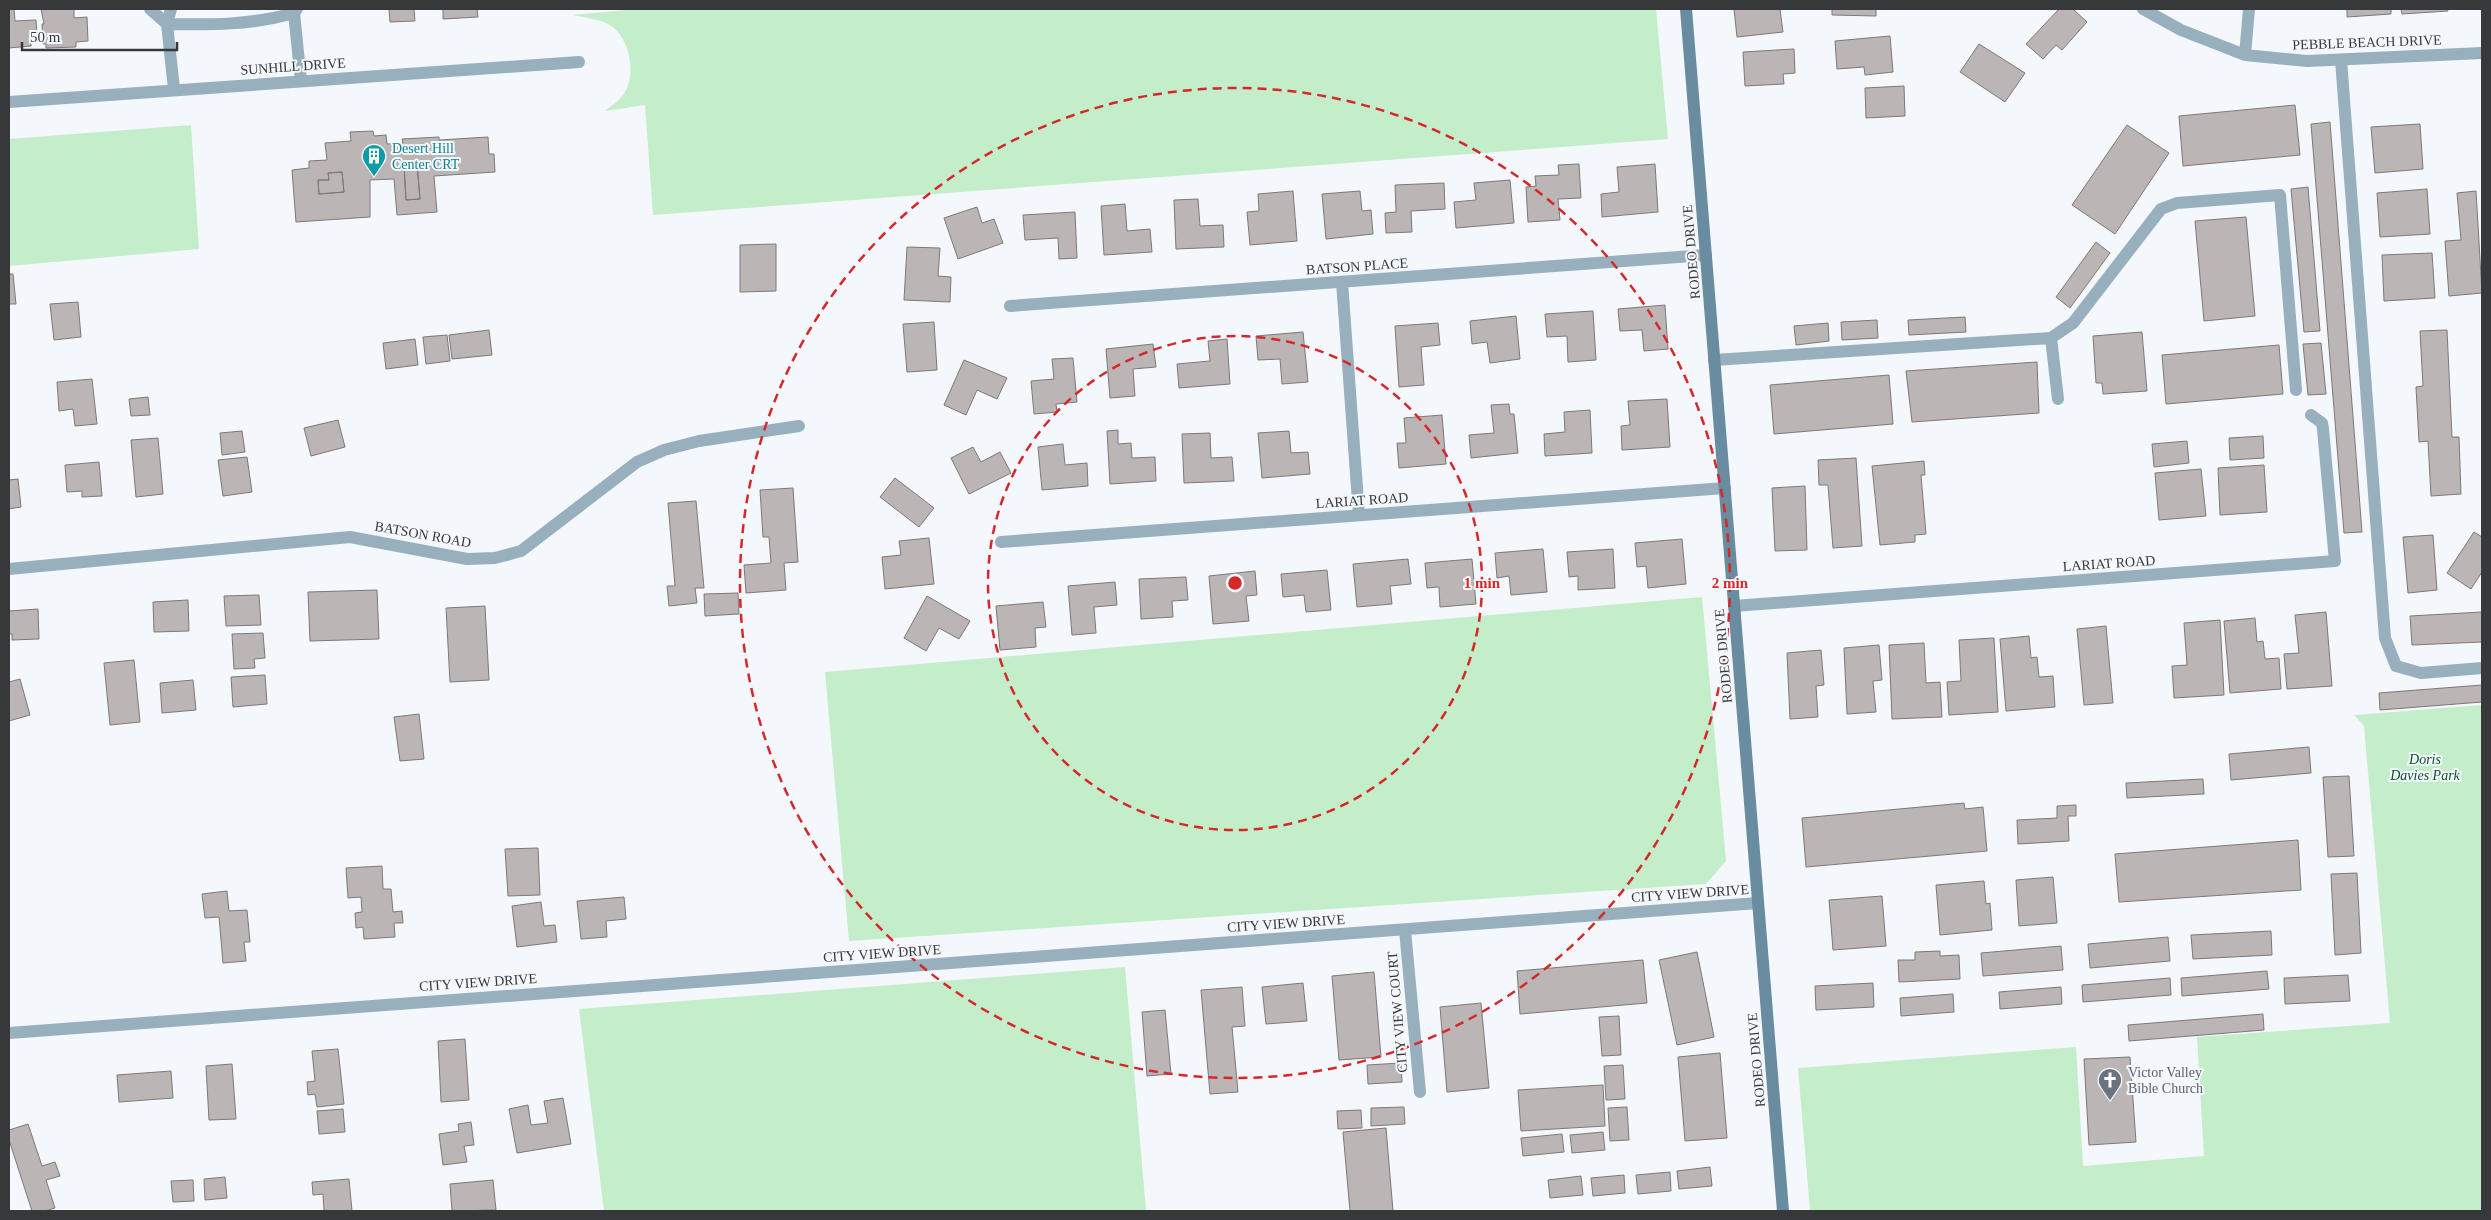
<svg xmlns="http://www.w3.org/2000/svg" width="2491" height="1220" viewBox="0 0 2491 1220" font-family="'Times New Roman',serif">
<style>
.green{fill:#c3eec9}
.building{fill:#bbb6b5;stroke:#7e7878;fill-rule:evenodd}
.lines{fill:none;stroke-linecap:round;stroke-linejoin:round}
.street{stroke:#98afbd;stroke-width:12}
.secondary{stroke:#6a8ca0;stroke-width:12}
.ring{fill:none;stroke:#d62828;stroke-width:2.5;stroke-dasharray:9 6}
.labels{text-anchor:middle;stroke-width:4;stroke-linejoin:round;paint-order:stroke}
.street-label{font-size:14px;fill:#37383a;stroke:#f4f7fc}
.culture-label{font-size:14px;fill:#0d838f;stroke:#f4f7fc;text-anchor:start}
.park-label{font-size:14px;font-style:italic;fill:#0a5224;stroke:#f4f7fc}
.worship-label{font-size:14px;fill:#5b616d;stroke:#f4f7fc;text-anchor:start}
.centre{fill:#d62828;stroke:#f4f7fc;stroke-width:2.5}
.ring-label{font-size:15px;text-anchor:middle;font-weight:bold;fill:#d62828;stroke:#f4f7fc;stroke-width:4;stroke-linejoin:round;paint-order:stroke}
</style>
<rect width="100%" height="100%" fill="#f4f7fc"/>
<path class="green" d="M638,9H1656L1668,139L653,215L645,105L605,111C611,106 619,101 623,95C638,75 630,34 606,23C596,19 583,17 572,15Z
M191,125L199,249L9,266V139Z
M1702,597L1726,861L1706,884L849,941L825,672Z
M2482,705V1211H1810L1798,1068L2076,1047L2083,1166L2204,1156L2197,1037L2390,1023L2364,726L2354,715Z
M1125,967L1146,1211H604L579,1009Z"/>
<path class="building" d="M9,9H14L15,21L36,20L37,36L31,37V46L9,48Z
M41,9H74V18L87,17L88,41L76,42V47L46,48V44H43L42,24H44Z
M370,9H414L415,21L390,22L389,9Z
M443,9H477L478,17L443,19Z
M1734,9H1780L1783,32L1737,37Z
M1832,9H1876V16L1832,15Z
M2059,9H2073L2087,22L2062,50L2056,45L2043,59L2026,44Z
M2347,9H2391V14L2347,17Z
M2401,9H2447L2448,11L2402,14Z
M1890,36L1893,72L1865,75L1864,67L1837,69L1835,41Z
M1979,44L2025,73L2005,102L1960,72Z
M1794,49L1795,73L1783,74L1784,84L1745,86L1743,52Z
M1904,86L1905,116L1866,118L1865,88Z
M2295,105L2300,155L2183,166L2179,116Z
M2330,122L2362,532L2344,533L2311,124Z
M2420,124L2423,169L2375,173L2371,127Z
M2127,125L2169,153L2115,234L2072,205Z
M373,131L374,136L386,135L387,144L403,143L402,139L439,137V140L488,137L489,154H494L495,172L434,176L437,212L397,215L394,179L370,180V217L296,222L292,170L309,168V161L327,160L325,143L351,141L350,132ZM417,164L420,199L406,200L404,165ZM342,172L344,192L319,194L318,180H329L328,173Z
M417,164L420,199L406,200L404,165Z
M1579,164L1581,198L1558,199L1560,220L1528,222L1526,187L1536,186L1535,176L1559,175L1558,165Z
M1655,164L1658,212L1602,217L1601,194L1619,192L1617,167Z
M342,172L344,192L319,194L318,180H329L328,173Z
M1510,180L1514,223L1456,228L1454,202L1476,200L1474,183Z
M1444,183L1445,209L1411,211L1412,232L1386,233L1385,213L1396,212L1395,185Z
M2308,187L2320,331L2304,332L2291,189Z
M2427,189L2430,234L2380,237L2377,193Z
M1293,191L1297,241L1250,245L1247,212L1259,211L1258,194Z
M1360,191L1362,211L1371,210L1373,234L1326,239L1322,194Z
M2476,191L2482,293L2449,296L2445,241L2461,240L2457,193Z
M1198,199L1200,226L1223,225L1224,247L1176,249L1174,200Z
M1125,204L1127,231L1150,229L1152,252L1104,255L1101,206Z
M977,207L982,223L994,219L1003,243L958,259L944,218Z
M1075,212L1077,258L1059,259L1058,238L1025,240L1023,215Z
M2246,217L2255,316L2204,321L2195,221Z
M2096,242L2110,253L2070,308L2056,297Z
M776,244V291L740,292V245Z
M907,247L940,248L938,276L951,277L950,302L904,300Z
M2432,253L2435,298L2384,301L2382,255Z
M9,274H13L16,304H9Z
M78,302L81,337L54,340L50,304Z
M1665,305L1668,349L1644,351L1642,330L1620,331L1618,309Z
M1593,311L1596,360L1568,362L1567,336L1547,337L1545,314Z
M1516,316L1520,359L1490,363L1487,342L1472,344L1470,321Z
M1965,317L1966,332L1909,335L1908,320Z
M1877,320L1878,338L1842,340L1841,322Z
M934,322L937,370L907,372L903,324Z
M1438,323L1440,345L1421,347L1424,385L1399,387L1395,326Z
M1828,323L1829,341L1796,345L1794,326Z
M489,330L492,355L452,359L449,335Z
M2447,330L2452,437H2459L2461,494L2431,496L2428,441L2419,442L2416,387L2423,386L2420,331Z
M1303,332L1308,382L1282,384L1280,359L1258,360L1256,336Z
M2142,332L2147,391L2103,394L2102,383H2096L2093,336Z
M447,335L450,361L426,364L423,337Z
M415,339L418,365L386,369L383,343Z
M1227,339L1230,384L1179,388L1177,364L1210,361L1208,341Z
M2321,343L2326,394L2308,395L2303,344Z
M1153,344L1156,367L1133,369L1135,396L1110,398L1106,349Z
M2279,345L2283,394L2166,404L2162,355Z
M1073,358L1077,402L1056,404L1057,412L1034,414L1031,381L1054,379L1052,359Z
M964,360L1007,378L997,399L977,390L966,415L944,405Z
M2037,362L2039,413L1912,422L1906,371Z
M1889,375L1893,424L1774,434L1770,385Z
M92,379L97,424L75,426L73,409L59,411L57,382Z
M148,397L150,415L131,416L129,399Z
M1667,399L1670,447L1622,450L1621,426L1630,425L1628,401Z
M1509,404L1510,414H1514L1518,453L1471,458L1469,435L1494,433L1491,405Z
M1590,410L1592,453L1545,456L1544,434L1565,432L1564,412Z
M1442,415L1446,464L1399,468L1397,443H1406L1404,418Z
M338,420L345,447L311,456L304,428Z
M1118,430V444L1131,443L1132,458L1155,457L1156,481L1110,484L1107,431Z
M242,431L245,452L222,455L220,433Z
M1289,431L1291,453L1308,452L1310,474L1262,478L1258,433Z
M1210,433L1211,458L1232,457L1234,481L1184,483L1182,434Z
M2263,436L2264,458L2230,460L2229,438Z
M158,438L163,494L136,497L131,440Z
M2187,441L2189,463L2154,467L2152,444Z
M1063,444L1065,465L1087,463L1088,486L1042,490L1038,447Z
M973,447L981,462L1000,452L1011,473L969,494L951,458Z
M247,457L252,492L223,496L218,460Z
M1856,458L1862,546L1833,548L1828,485H1819L1818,460Z
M1924,461L1925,475H1921L1926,534L1915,535V542L1880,545L1872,466Z
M99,462L102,496L82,497V491L67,492L65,465Z
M2264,465L2267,512L2220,515L2218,468Z
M2201,469L2206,516L2159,520L2155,473Z
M895,478L934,508L919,527L880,497Z
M18,479L21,507L9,509V480Z
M1805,486L1807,550L1775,551L1772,488Z
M793,488L798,562L784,563L786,590L746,593L744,565L771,563L769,537H763L760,490Z
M696,501L704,588H695L697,603L669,606L667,586H675L668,503Z
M2474,532L2482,537V572L2471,589L2447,573Z
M2433,535L2437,590L2408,593L2403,537Z
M929,538L934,584L885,589L882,557L901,555L899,541Z
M1682,539L1686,584L1648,588L1646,566L1637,567L1635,543Z
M1543,549L1547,592L1511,595L1509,576L1497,578L1495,553Z
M1613,549L1615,588L1578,590V576L1569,577L1567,552Z
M1408,559L1411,584L1390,586L1392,604L1357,607L1353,564Z
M1472,559L1476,604L1440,607L1439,587L1427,588L1425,563Z
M1327,570L1331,610L1306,612L1304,595L1283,597L1281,574Z
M1255,571L1257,595L1246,596L1249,621L1213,624L1209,576Z
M1186,577L1188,600L1172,601L1173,617L1141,619L1139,579Z
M1115,582L1117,605L1094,607L1096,633L1072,635L1068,586Z
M377,590L379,639L310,641L308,592Z
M738,593L739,614L705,616L704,594Z
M259,595L261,625L226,626L224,596Z
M927,596L970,621L959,639L939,628L926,651L904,638Z
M188,600L189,631L154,632L153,602Z
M1043,602L1046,627L1035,628L1036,647L1000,650L996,606Z
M485,606L489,680L450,682L446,608Z
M38,609L39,639L12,640V634H9V611Z
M2326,612L2332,686L2287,689L2284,654L2299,653L2295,615Z
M2482,612V642L2412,645L2410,616Z
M2255,618L2257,642L2263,641L2265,659L2279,658L2281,689L2230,693L2224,621Z
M2220,620L2224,695L2174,698L2172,666L2187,665L2184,623Z
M2106,626L2113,703L2084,705L2077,629Z
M263,633L265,658L254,659L255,668L234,669L232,634Z
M2029,636L2031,658L2037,657L2039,677L2053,676L2055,707L2006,711L2000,639Z
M1994,638L1998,712L1949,715L1947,682L1961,681L1959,640Z
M1924,643L1926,683L1940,682L1942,717L1892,719L1889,645Z
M1879,645L1882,680L1873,681L1876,712L1847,714L1844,648Z
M1821,650L1824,685L1816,686L1818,717L1790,719L1787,653Z
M134,660L140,722L110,725L104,663Z
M265,675L267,704L233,707L231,677Z
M20,679L30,715L9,721V682Z
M193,680L196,710L162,713L160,683Z
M2482,685V702L2380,710L2379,693Z
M419,714L424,759L400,761L394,717Z
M2309,747L2311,773L2231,780L2229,754Z
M2349,776L2354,856L2328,857L2323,777Z
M2203,779L2204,794L2127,798L2126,783Z
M1964,803L1965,809L1983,807L1987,851L1806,867L1802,818Z
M2076,805V816H2068L2069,841L2018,844L2017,820L2057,818V806Z
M2298,840L2301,890L2119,902L2115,854Z
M538,848L540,895L508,896L505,849Z
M382,866L383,889H391L393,912L402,911L403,923H394L395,937L364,939L363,927L356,928L355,913L362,912L361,897L348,898L346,868Z
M2357,873L2361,953L2335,955L2331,874Z
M2053,877L2057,923L2019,926L2016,880Z
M1984,881L1986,904L1990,903L1992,930L1940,935L1936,885Z
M227,891L229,911L247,910L250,942H244L246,961L223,963L219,917L205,918L202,894Z
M1882,896L1886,946L1833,950L1829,900Z
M624,897L626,919L606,921L607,937L581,939L577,901Z
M541,902L544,926L555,925L557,942L517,947L512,906Z
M2271,931L2272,955L2193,959L2191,935Z
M2168,937L2170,961L2090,968L2088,944Z
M2061,946L2063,970L1983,976L1981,953Z
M1940,951V956L1959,955L1960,979L1899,982L1898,960H1915V952Z
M1697,952L1714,1037L1677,1045L1659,960Z
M1643,960L1647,1003L1520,1014L1517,971Z
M2267,971L2269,989L2182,996L2181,978Z
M1374,972L1381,1057L1339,1060L1332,976Z
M2348,975L2350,1001L2285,1004L2284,978Z
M2170,978L2171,995L2083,1002L2082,985Z
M1303,983L1307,1021L1266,1024L1262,987Z
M1873,983L1874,1007L1816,1010L1815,986Z
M1242,987L1245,1026L1232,1027L1238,1092L1210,1094L1201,990Z
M2061,987L2062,1004L2000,1009L1999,992Z
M1953,994L1954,1012L1901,1016L1900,998Z
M1481,1003L1489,1088L1447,1092L1440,1007Z
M1165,1010L1171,1074L1147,1076L1142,1012Z
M2263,1014L2264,1030L2129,1041L2128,1025Z
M1619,1016L1621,1055L1602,1056L1599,1017Z
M465,1039L469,1100L441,1102L438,1041Z
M338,1049L344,1104L317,1107L315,1094L308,1095L307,1082L315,1081L312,1051Z
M1720,1053L1727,1138L1685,1141L1678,1057Z
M2130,1057L2136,1142L2089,1145L2084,1059Z
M1401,1063L1402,1082L1368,1084L1367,1065Z
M232,1064L236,1119L209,1120L206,1066Z
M1623,1065L1625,1099L1606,1100L1604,1066Z
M171,1071L173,1098L119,1102L117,1075Z
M1603,1085L1605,1126L1521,1131L1518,1090Z
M563,1098L571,1144L517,1153L509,1109L528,1105L531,1125L548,1123L544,1101Z
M1404,1107L1405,1124L1371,1126V1108Z
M1627,1107L1629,1140L1610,1141L1608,1108Z
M343,1109L345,1132L319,1134L317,1111Z
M1361,1110L1362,1128L1338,1129L1337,1111Z
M471,1122L474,1145L464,1146L467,1162L443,1165L439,1134L459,1131L458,1124Z
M28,1124L42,1166L55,1162L60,1176L46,1180L55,1208L45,1211H32L9,1140V1130Z
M1386,1128L1393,1211H1350L1343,1132Z
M1603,1132L1605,1150L1572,1153L1570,1135Z
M1562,1134L1564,1152L1523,1156L1521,1138Z
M1710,1167L1712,1186L1679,1189L1677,1171Z
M1670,1172L1671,1191L1638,1194L1636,1175Z
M1624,1175L1625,1193L1593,1196L1591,1178Z
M1581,1176L1583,1195L1550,1198L1548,1180Z
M225,1177L227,1198L205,1200L204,1179Z
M349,1179L352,1211H324L323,1194L313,1195L312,1182Z
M193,1180L194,1201L173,1202L171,1181Z
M493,1180L496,1210L452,1211L450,1184Z"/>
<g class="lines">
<path class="street" d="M150,9L167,24L174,89
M171,9L167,24C210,25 252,25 294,13L291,9
M297,9L294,13L301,81
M2143,9L2181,30L2245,55L2307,61L2482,53
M2245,55L2249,9
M2341,60L2385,638L2396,666L2421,673L2482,668
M9,102L579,62
M1342,282L1359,515
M1010,306L1706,255
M2051,338L2058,399
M1714,360L2051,338L2073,323L2161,209L2177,203L2280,195L2296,390
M1001,542L1725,488
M9,569L350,537L467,559L495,558L521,551L637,462L664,450L699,441L799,426
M1734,606L2335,561L2323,429L2322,423L2311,415
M1405,930L1420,1092
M9,1033L1758,903"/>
<path class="secondary" d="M1686,9L1783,1211"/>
</g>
<g class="ring">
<circle cx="1235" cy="583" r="247"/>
<circle cx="1235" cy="583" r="495"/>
</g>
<defs>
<g id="building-pin" transform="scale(1.25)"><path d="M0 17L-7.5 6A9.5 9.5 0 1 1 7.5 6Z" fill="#0f9aa8" stroke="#f4f7fc"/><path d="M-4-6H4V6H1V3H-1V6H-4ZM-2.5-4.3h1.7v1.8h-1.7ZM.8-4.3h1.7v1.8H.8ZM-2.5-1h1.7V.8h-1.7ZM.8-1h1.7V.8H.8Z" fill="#fff"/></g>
<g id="church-pin" transform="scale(1.25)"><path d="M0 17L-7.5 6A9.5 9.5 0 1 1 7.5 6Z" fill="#6b7280" stroke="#f4f7fc"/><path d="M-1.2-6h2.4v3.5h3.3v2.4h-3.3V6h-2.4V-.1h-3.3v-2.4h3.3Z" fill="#fff"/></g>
</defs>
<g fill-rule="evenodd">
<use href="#building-pin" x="374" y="156"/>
<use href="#church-pin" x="2110" y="1080"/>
</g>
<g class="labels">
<g class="street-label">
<text transform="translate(2367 42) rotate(-2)" y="5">PEBBLE BEACH DRIVE</text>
<text transform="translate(293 66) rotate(-4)" y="5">SUNHILL DRIVE</text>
<text transform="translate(1691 252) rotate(-95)" y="5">RODEO DRIVE</text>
<text transform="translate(1357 266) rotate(-4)" y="5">BATSON PLACE</text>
<text transform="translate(1362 500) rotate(-4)" y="5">LARIAT ROAD</text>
<text transform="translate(423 534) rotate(10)" y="5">BATSON ROAD</text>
<text transform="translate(2109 563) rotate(-4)" y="5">LARIAT ROAD</text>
<text transform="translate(1723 656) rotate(-95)" y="5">RODEO DRIVE</text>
<text transform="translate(1690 893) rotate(-4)" y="5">CITY VIEW DRIVE</text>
<text transform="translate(1286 923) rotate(-4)" y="5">CITY VIEW DRIVE</text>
<text transform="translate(882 953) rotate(-4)" y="5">CITY VIEW DRIVE</text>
<text transform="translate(478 982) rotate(-4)" y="5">CITY VIEW DRIVE</text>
<text transform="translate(1397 1012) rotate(-95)" y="5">CITY VIEW COURT</text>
<text transform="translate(1756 1060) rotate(-95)" y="5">RODEO DRIVE</text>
</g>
<g class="culture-label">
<text x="392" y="153">Desert Hill<tspan x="392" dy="16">Center CRT</tspan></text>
</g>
<g class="park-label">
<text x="2425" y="764">Doris<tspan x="2425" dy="16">Davies Park</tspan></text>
</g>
<g class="worship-label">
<text x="2128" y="1077">Victor Valley<tspan x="2128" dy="16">Bible Church</tspan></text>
</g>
</g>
<circle cx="1235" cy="583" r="8" class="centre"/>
<g class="ring-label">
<text x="1482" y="588">1 min</text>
<text x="1730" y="588">2 min</text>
</g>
<rect width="2491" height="1220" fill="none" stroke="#37383a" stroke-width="20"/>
<path d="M22 42v8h155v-8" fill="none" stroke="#37383a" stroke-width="2.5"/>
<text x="30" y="42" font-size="15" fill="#37383a" stroke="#f4f7fc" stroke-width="4" paint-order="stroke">50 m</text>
</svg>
